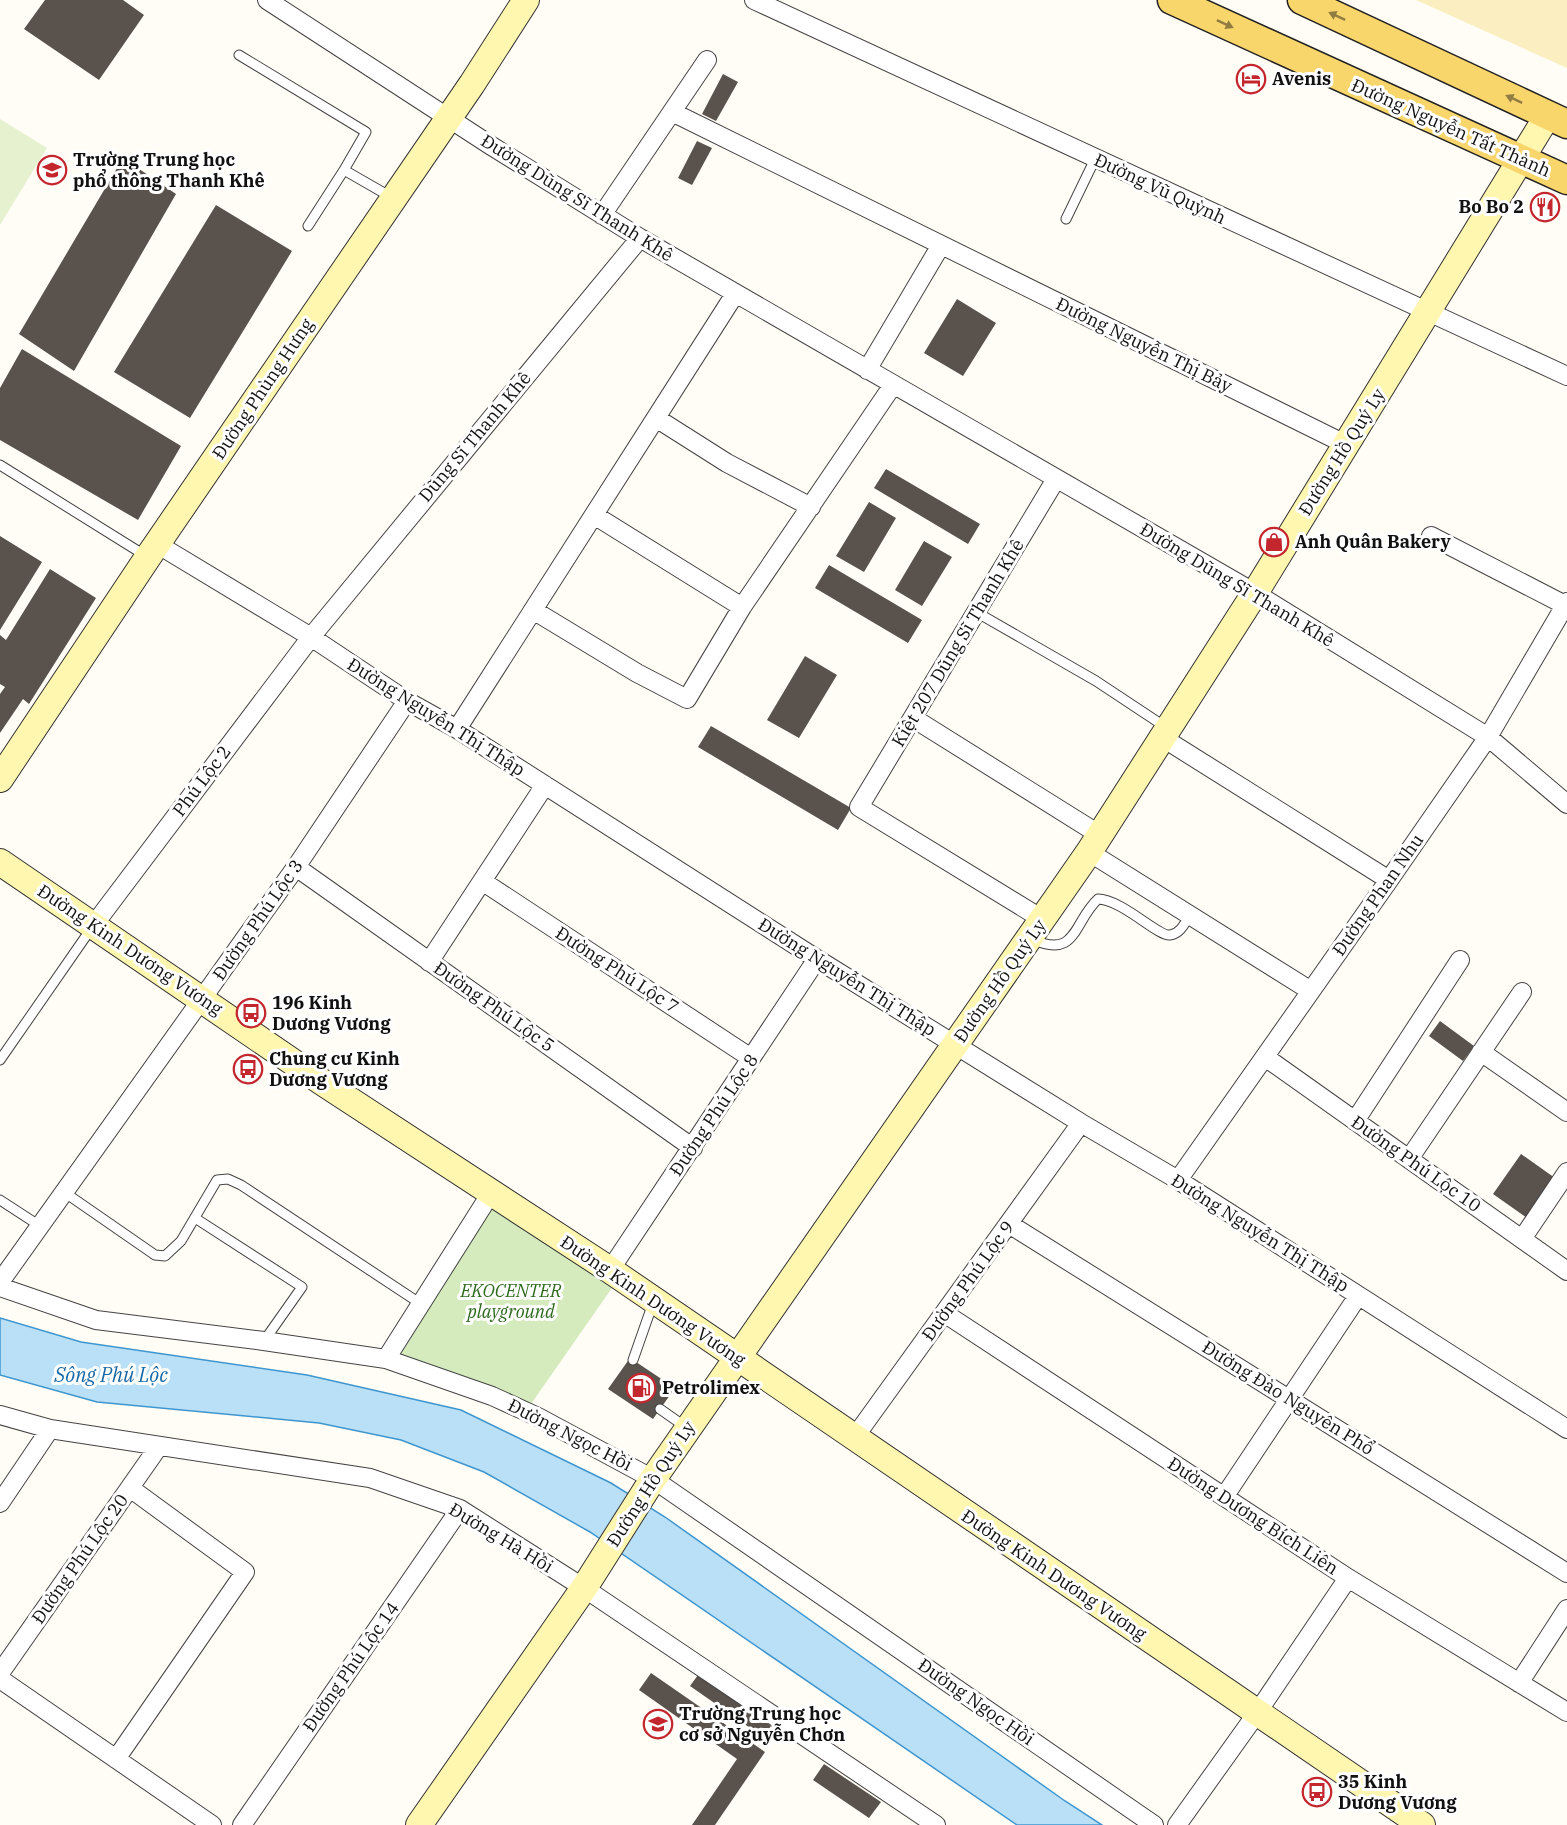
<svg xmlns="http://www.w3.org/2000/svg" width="1567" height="1825" viewBox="0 0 1567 1825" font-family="'IBM Plex Serif',serif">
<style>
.green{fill:#d5ebbd}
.sand{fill:#fbeec1}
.pitch{fill:#e6f2cf}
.water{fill:#b9e0f7;stroke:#3f96cf;stroke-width:1.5}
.building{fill:#5a524d}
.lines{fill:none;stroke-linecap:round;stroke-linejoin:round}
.lane-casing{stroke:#444;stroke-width:11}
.street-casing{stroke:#444;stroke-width:20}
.secondary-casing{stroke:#333;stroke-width:28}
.primary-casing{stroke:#222;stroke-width:31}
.lane{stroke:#fff;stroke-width:9}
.street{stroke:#fff;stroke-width:18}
.secondary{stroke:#fff6b0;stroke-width:26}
.primary{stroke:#f9d66b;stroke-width:28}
.oneway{fill:#917d42}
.labels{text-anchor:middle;stroke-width:6;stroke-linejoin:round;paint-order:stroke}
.poi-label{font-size:18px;font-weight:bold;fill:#111;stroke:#fff;text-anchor:start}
.street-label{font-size:18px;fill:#111;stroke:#fff}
.park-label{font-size:18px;font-style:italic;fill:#2f6b1f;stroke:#fff}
.water-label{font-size:20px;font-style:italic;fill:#1768a6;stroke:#fff}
</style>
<rect width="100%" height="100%" fill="#fffdf5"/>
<path class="green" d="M491,1193L614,1285L531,1404L386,1359Z"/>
<path class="sand" d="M1416,0H1567V68Z"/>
<path class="pitch" d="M0,119L47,148L0,225Z"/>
<path class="water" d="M0,1318L81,1342L307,1375L461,1410L611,1483L665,1517L1065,1801L1102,1825H1017L590,1532L484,1472L401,1440L319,1423L97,1402L0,1375Z"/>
<path class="building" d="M45,0H123L144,15L99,80L24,29Z
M723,74L738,82L716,121L702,114Z
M697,141L712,148L692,185L678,178Z
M123,158L176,194L74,371L19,334Z
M216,205L292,251L190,418L114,372Z
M957,299L996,323L963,376L924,353Z
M22,349L181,446L138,520L0,440V388Z
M886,469L980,524L968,544L874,488Z
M869,502L896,518L864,572L836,556Z
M0,536L42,562L0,630Z
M924,541L952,557L922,606L895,590Z
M829,565L922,620L908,643L815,588Z
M50,569L96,598L29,704L23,699L0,733V694L5,687L0,684V635L6,640Z
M805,656L837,675L799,738L767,720Z
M711,726L851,808L838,830L698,747Z
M1440,1021L1474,1046L1463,1061L1429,1036Z
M1521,1154L1555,1178L1527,1218L1493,1194Z
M630,1358L675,1388L653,1419L608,1389Z
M651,1673L765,1752L715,1825H692L737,1759L639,1690Z
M698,1675L771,1726L763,1737L690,1686Z
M824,1764L881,1802L869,1818L813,1780Z"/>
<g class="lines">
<g class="lane-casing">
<path id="lane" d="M239,55L366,132L344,170L391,197
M1066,219L1095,159
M308,226L344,170
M0,465L146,556
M976,612L1096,681L1167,728
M1032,939C1077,960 1073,922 1098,899C1121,899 1159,937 1170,935C1180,934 1185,923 1190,915
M0,1060L93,926
M64,1192L155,1255L165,1256L181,1241L217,1180L228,1179L241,1185L421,1304
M0,1200L40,1226
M195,1218L302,1287L264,1341
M633,1360L653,1303
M660,1409L687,1428"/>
</g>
<g class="street-casing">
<path id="street" d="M267,0L490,145L640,238L1255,593L1488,737L1567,804
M754,0L1567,376
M672,112L1347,445
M602,215L707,60
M867,370L941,245
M656,418L727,463L811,507
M594,515L742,607
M1431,536L1567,606
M157,544L311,637L407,701L457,729L817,959L1081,1123L1178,1180L1567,1429
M533,610L637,673L687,699L742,607L893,385
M913,718L1100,835
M457,729L735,294
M1163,738L1389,880
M1089,852L1311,991
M296,867L693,1148
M482,881L751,1058
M1042,919L859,807L1056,479
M93,926L311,637L640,238
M429,962L545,785
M1481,1052L1567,1112
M1265,1057L1567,1271
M1355,1121L1460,960
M1409,1159L1522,992
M1178,1180L1389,880L1488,737L1567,602
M1009,1224L1567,1573
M1522,1239L1567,1172
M610,1270L817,959
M0,1282L296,867L407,701
M0,1287L96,1320L264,1341L386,1359L492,1396L538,1417L653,1479L1154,1825
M944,1313L1348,1578L1567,1712
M386,1359L491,1193
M0,1415L50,1429L370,1478L460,1509L584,1588L936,1825
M854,1438L1081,1123
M1224,1497L1358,1296
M0,1503L50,1429
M0,1673L159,1446
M0,1679L212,1825
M1519,1683L1567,1609
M116,1759L245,1572L130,1488
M242,1825L460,1509
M1177,1825L1257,1713L1348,1578"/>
</g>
<g class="secondary-casing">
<path id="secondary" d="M0,779L148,557L472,84L526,0
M0,862L322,1082L610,1270L1422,1825
M419,1825L584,1588L653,1479L1089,852L1255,593L1548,115"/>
</g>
<g class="primary-casing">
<path id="primary" d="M1172,0L1567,180
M1302,0L1567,124"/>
</g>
<use href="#lane" class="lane"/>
<use href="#street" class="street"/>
<use href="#secondary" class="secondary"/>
<use href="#primary" class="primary"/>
</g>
<defs><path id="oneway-solid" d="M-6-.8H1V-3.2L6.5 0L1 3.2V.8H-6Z" transform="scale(1.5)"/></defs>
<g class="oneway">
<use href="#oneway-solid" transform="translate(1337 16) rotate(-155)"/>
<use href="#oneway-solid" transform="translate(1225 24) rotate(25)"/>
<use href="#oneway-solid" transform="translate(1514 99) rotate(-155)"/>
</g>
<defs>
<g id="hotel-ring" transform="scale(1.5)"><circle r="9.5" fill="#fff" stroke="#c4262e" stroke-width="1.5"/><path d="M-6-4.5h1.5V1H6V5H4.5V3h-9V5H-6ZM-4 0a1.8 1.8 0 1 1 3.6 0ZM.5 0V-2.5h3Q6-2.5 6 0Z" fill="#c4262e"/></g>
<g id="school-ring" transform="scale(1.5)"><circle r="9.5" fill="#fff" stroke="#c4262e" stroke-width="1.5"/><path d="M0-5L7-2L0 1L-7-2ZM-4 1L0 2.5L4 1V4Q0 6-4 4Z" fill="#c4262e"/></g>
<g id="restaurant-ring" transform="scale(1.5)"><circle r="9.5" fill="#fff" stroke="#c4262e" stroke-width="1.5"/><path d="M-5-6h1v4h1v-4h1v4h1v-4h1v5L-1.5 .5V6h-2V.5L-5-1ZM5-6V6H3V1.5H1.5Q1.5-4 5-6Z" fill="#c4262e"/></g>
<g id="shop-ring" transform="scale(1.5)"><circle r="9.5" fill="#fff" stroke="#c4262e" stroke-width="1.5"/><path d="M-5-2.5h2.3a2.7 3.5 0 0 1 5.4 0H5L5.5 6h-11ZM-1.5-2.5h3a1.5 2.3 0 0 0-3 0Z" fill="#c4262e"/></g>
<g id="bus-ring" transform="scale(1.5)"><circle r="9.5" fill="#fff" stroke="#c4262e" stroke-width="1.5"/><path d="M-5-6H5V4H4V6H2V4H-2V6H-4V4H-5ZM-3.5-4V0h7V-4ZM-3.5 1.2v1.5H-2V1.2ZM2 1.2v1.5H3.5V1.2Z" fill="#c4262e"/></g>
<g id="fuel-ring" transform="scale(1.5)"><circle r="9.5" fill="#fff" stroke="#c4262e" stroke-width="1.5"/><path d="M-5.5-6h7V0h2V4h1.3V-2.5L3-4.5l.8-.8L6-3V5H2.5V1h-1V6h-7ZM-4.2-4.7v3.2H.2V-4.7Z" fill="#c4262e"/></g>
</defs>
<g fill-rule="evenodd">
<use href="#hotel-ring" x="1251" y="79"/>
<use href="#school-ring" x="52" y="170"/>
<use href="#restaurant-ring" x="1545" y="207"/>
<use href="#shop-ring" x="1274" y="542"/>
<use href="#bus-ring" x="251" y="1013"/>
<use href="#bus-ring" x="248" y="1069"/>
<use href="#fuel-ring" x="641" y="1388"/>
<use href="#school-ring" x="658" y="1724"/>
<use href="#bus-ring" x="1317" y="1792"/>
</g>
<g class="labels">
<g class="poi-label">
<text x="1272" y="85">Avenis</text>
<text x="73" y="166">Trường Trung học<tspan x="73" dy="21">phổ thông Thanh Khê</tspan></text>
<text x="1524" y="213" text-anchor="end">Bo Bo 2</text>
<text x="1295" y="548">Anh Quân Bakery</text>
<text x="272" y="1009">196 Kinh<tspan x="272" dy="21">Dương Vương</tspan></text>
<text x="269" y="1065">Chung cư Kinh<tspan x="269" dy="21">Dương Vương</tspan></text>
<text x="662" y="1394">Petrolimex</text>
<text x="679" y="1720">Trường Trung học<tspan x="679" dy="21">cơ sở Nguyễn Chơn</tspan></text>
<text x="1338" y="1788">35 Kinh<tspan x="1338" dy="21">Dương Vương</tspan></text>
</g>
<g class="street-label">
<text transform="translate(1451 128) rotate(24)" y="6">Đường Nguyễn Tất Thành</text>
<text transform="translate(1160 189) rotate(25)" y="6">Đường Vũ Quỳnh</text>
<text transform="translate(577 198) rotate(32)" y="6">Đường Dũng Sĩ Thanh Khê</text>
<text transform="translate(1144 345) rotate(26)" y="6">Đường Nguyễn Thị Bảy</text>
<text transform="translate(263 389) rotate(-56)" y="6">Đường Phùng Hưng</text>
<text transform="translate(475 437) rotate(-50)" y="6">Dũng Sĩ Thanh Khê</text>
<text transform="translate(1342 452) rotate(-58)" y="6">Đường Hồ Quý Ly</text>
<text transform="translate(1237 585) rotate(31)" y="6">Đường Dũng Sĩ Thanh Khê</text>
<text transform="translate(958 643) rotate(-59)" y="6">Kiệt 207 Dũng Sĩ Thanh Khê</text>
<text transform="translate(436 717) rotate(32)" y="6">Đường Nguyễn Thị Thập</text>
<text transform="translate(202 781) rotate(-53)" y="6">Phú Lộc 2</text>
<text transform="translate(1378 895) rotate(-55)" y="6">Đường Phan Nhu</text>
<text transform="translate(258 920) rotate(-55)" y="6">Đường Phú Lộc 3</text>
<text transform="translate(130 950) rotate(34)" y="6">Đường Kinh Dương Vương</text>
<text transform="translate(617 970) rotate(33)" y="6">Đường Phú Lộc 7</text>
<text transform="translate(847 977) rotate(32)" y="6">Đường Nguyễn Thị Thập</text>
<text transform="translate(1000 981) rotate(-55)" y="6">Đường Hồ Quý Ly</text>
<text transform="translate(494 1007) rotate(35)" y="6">Đường Phú Lộc 5</text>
<text transform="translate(714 1115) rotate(-56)" y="6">Đường Phú Lộc 8</text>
<text transform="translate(1416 1164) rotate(35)" y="6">Đường Phú Lộc 10</text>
<text transform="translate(1260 1233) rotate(32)" y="6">Đường Nguyễn Thị Thập</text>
<text transform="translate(968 1281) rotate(-54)" y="6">Đường Phú Lộc 9</text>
<text transform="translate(653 1301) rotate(34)" y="6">Đường Kinh Dương Vương</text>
<text transform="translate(1288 1398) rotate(32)" y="6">Đường Đào Nguyên Phổ</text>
<text transform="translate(570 1435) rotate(27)" y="6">Đường Ngọc Hồi</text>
<text transform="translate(651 1484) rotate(-57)" y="6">Đường Hồ Quý Ly</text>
<text transform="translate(1253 1516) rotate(33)" y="6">Đường Dương Bích Liên</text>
<text transform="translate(501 1538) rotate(31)" y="6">Đường Hà Hồi</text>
<text transform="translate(80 1559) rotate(-55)" y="6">Đường Phú Lộc 20</text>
<text transform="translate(1054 1575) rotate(34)" y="6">Đường Kinh Dương Vương</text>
<text transform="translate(351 1667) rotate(-55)" y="6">Đường Phú Lộc 14</text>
<text transform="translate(976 1702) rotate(35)" y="6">Đường Ngọc Hồi</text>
</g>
<g class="park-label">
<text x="511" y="1297">EKOCENTER<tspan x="511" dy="21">playground</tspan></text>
</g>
<g class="water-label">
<text x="111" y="1382">Sông Phú Lộc</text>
</g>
</g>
</svg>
